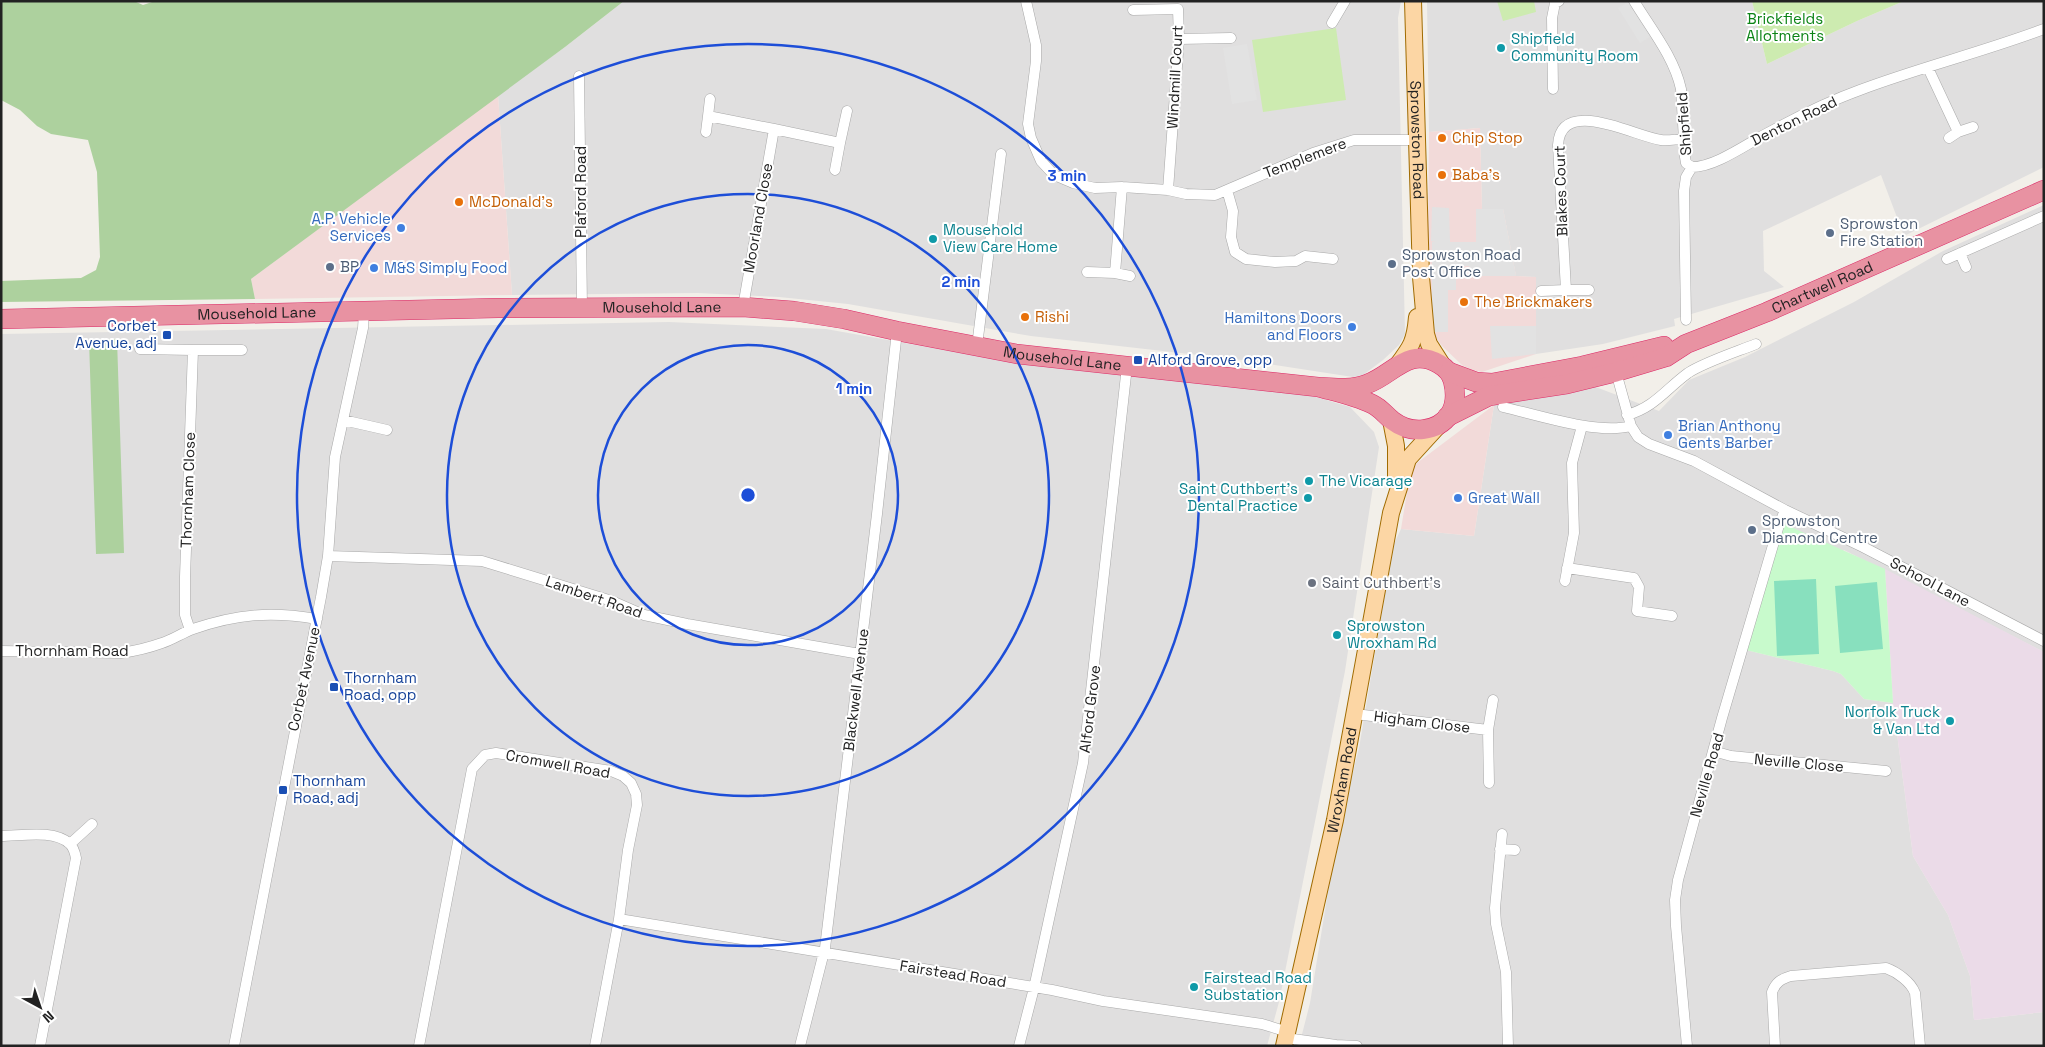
<svg xmlns="http://www.w3.org/2000/svg" width="2045" height="1047" viewBox="0 0 2045 1047" font-family="'Space Grotesk',sans-serif">
<style>
.residential{fill:#e0dfdf}
.commercial{fill:#f2dad9}
.industrial{fill:#ebdbe8}
.grass{fill:#cdebb0}
.forest{fill:#add19e}
.park{fill:#c8facc}
.pitch{fill:#88e0be}
.parking{fill:#e2e2e2}
.lines{fill:none;stroke-linecap:round;stroke-linejoin:round}
.street-casing{stroke:#a9a9a9;stroke-width:11}
.primary-casing{stroke:#a06b00;stroke-width:18}
.highway-casing{stroke:#dc2a67;stroke-width:20}
.street{stroke:#fff;stroke-width:10}
.primary{stroke:#fcd6a4;stroke-width:16}
.highway{stroke:#e892a2;stroke-width:19}
.ring{fill:none;stroke:#1d4ed8;stroke-width:2.5}
.culture-dot{fill:#0f9aa8;stroke:#fff;stroke-width:2}
.food-dot{fill:#e8710a;stroke:#fff;stroke-width:2}
.shop-dot{fill:#3f7fe0;stroke:#fff;stroke-width:2}
.service-dot{fill:#5c6f8a;stroke:#fff;stroke-width:2}
.transit-dot{fill:#1a4fb4;stroke:#fff;stroke-width:2}
.worship-dot{fill:#6b7280;stroke:#fff;stroke-width:2}
.labels{text-anchor:middle;stroke-width:4;stroke-linejoin:round;paint-order:stroke}
.park-label{font-size:15px;fill:#0c8416;stroke:#fff}
.culture-label{font-size:15px;fill:#0d838f;stroke:#fff;text-anchor:start}
.street-label{font-size:15px;fill:#222;stroke:#fff}
.food-label{font-size:15px;fill:#c56008;stroke:#fff;text-anchor:start}
.shop-label{font-size:15px;fill:#366cbe;stroke:#fff;text-anchor:start}
.service-label{font-size:15px;fill:#4e5e75;stroke:#fff;text-anchor:start}
.transit-label{font-size:15px;fill:#164399;stroke:#fff;text-anchor:start}
.worship-label{font-size:15px;fill:#5b616d;stroke:#fff;text-anchor:start}
.centre{fill:#1d4ed8;stroke:#fff;stroke-width:2.5}
.ring-label{font-size:15px;text-anchor:middle;font-weight:bold;fill:#1d4ed8;stroke:#fff;stroke-width:4;stroke-linejoin:round;paint-order:stroke}
</style>
<rect width="100%" height="100%" fill="#f2efe9"/>
<path class="residential" d="M624,1H1401L1398,18L1405,334L1399,345L1383,360L1363,375L1353,377L1242,360L1031,336L848,304L779,297L698,293L512,295L498,95L565,47Z
M1427,1H1752L1767,64L1857,21L1904,1H2044V167L1904,236L1881,175L1763,231L1764,271L1784,287L1674,319L1675,326L1603,344L1536,354V277L1516,276L1503,209H1482L1480,128L1429,132Z
M2044,205V652L1844,550L1746,650L1833,671L1841,674L1864,699L1893,703L1913,856L1948,915L1970,976L1974,1020L2044,1012V1046H1299L1310,1003L1329,886L1345,804L1359,748L1393,546L1401,529L1474,536L1494,405L1593,386L1659,411L1689,380L1745,357L1854,302L1943,251Z
M669,322L826,329L972,355L1309,395L1350,407L1374,432L1379,447L1345,671L1279,1002L1267,1046H1V334Z"/>
<path class="commercial" d="M498,95L512,295L255,299L251,279Z
M1480,128L1482,209H1503L1516,276L1536,277V354L1482,372L1472,370L1462,365L1442,346L1427,326L1429,132Z
M1494,405L1474,536L1401,529L1410,474L1417,463Z"/>
<path class="industrial" d="M1885,569L2044,652V1012L1974,1020L1970,976L1948,915L1913,856L1893,703Z"/>
<path class="grass" d="M1497,1H1534L1536,12L1503,21Z
M1752,1H1904L1857,21L1767,64Z
M1336,28L1346,100L1263,112L1252,40Z"/>
<path class="forest" d="M1,1H134L143,5L155,1H624L565,47L251,279L255,299L1,302V281L81,278L96,270L100,257L97,172L88,140L51,134L37,126L20,110L1,100Z
M117,339L124,553L96,554L89,340Z"/>
<path class="park" d="M1782,523L1885,569L1893,703L1864,699L1841,674L1833,671L1746,650Z"/>
<path class="pitch" d="M1816,579L1819,654L1777,656L1774,581Z
M1877,582L1883,649L1840,653L1835,586Z"/>
<path class="parking" d="M1628,2L1650,37L1640,43L1618,8Z
M1247,44L1257,100L1232,104L1223,48Z
M1432,207L1449,208L1450,242H1476V209H1503L1516,276H1480V270H1470L1469,266H1461V270L1456,271V290H1448V332H1432V242H1435L1431,241Z
M1490,326H1536V354L1492,359Z"/>
<g class="lines">
<g class="street-casing">
<path id="street" d="M1026,1L1036,45V61L1028,124L1031,138L1041,161L1054,175L1073,183L1095,188L1122,187L1168,190L1186,194L1215,195L1313,153L1354,140H1416
M1634,1C1651,29 1674,57 1681,89L1685,157L1686,163L1692,167
M1133,10L1178,9L1179,39L1168,190
M1332,23L1345,1
M1179,39L1231,38
M1928,68L1958,132L1973,127
M579,76L582,308
M1553,89L1552,18L1555,3L1559,1
M710,99L708,116L774,129
M706,132L708,116
M1949,138L1958,132
M835,170L840,143
M1122,187L1115,273L1130,276
M1227,190L1233,211L1231,237L1235,252L1246,259L1275,262L1296,261L1305,256L1333,259
M1960,253L1966,267
M1947,259L2044,216
M1087,272L1115,273
M1566,290H1589
M1541,291L1566,290L1558,145C1561,96 1634,136 1661,140C1668,141 1677,139 1684,139
M743,307L774,129L840,143L847,111
M1686,320L1684,191L1686,177L1692,167C1714,167 1744,146 1764,135C1795,118 1827,102 1860,90C1921,67 1983,52 2044,29
M977,346L1001,154
M140,349L193,350
M1616,372L1631,426L1638,437L1649,444L1694,461L1785,510L1863,547L2044,641
M1503,407C1538,415 1598,435 1631,426
M1627,415C1655,407 1666,389 1688,373C1705,362 1736,352 1756,344
M343,420L387,430
M328,556L482,561L612,601L644,615L687,624L860,654
M1567,568L1634,578L1639,587L1637,611L1672,616
M1565,581L1574,533L1572,463L1582,426
M190,630L185,615V577L193,350H242
M1,651L121,653C135,651 148,648 162,643C172,640 182,633 193,629C237,614 271,611 317,619
M1355,714L1488,730L1489,783
M1488,730L1493,700
M1713,751L1731,756L1886,771
M1502,834L1495,908L1496,924L1506,972L1508,1046
M1,836C21,836 54,829 70,844C74,848 75,853 76,858L40,1046
M70,844L92,824
M1500,849L1515,850
M619,919L1052,990L1103,1001L1262,1024L1288,1032
M1286,1038L1336,1045L1357,1046
M234,1046L321,597L328,556L335,457L363,328L364,312
M419,1046L472,769L485,755L496,753L611,771L623,776L631,783L636,794L637,805L628,850L619,919L595,1046
M800,1046L825,948L877,514L897,331
M1019,1046L1034,988L1083,763L1127,366
M1687,1046L1676,926L1675,900L1678,880L1722,718L1779,525L1785,510
M1775,1046L1772,992C1776,982 1781,979 1791,976L1886,968C1897,972 1911,982 1915,993L1920,1046"/>
</g>
<g class="primary-casing">
<g id="primary">
<path id="s1" d="M1413,1L1421,277L1426,334L1429,344L1443,366"/>
<path d="M1396,367C1411,347 1415,342 1417,317"/>
<path d="M1391,420L1396,446V479"/>
<path id="s2" d="M1284,1046L1335,820L1391,513L1408,459L1440,424"/>
</g>
</g>
<g class="highway-casing">
<g id="highway">
<path id="s3" d="M1,319L498,308L743,307L794,311L844,319L897,331L1017,354L1318,387C1336,392 1355,396 1372,404C1381,408 1385,415 1393,421C1410,434 1437,433 1450,414C1456,404 1456,393 1453,381C1451,373 1446,368 1439,364C1408,346 1393,375 1367,384C1352,390 1334,388 1318,387"/>
<path d="M1449,372L1476,382L1492,383L1582,366L1664,346"/>
<path id="s4" d="M1447,417L1489,396L1567,384L1616,372L1666,357L1686,344L1767,312L2044,190"/>
</g>
</g>
<use href="#street" class="street"/>
<use href="#primary" class="primary"/>
<use href="#highway" class="highway"/>
</g>
<g class="ring">
<circle cx="748" cy="495" r="150"/>
<circle cx="748" cy="495" r="301"/>
<circle cx="748" cy="495" r="451"/>
</g>
<g class="culture-dot">
<circle cx="1501" cy="48" r="5"/>
<circle cx="933" cy="239" r="5"/>
<circle cx="1309" cy="481" r="5"/>
<circle cx="1308" cy="498" r="5"/>
<circle cx="1337" cy="635" r="5"/>
<circle cx="1950" cy="721" r="5"/>
<circle cx="1194" cy="987" r="5"/>
</g>
<g class="food-dot">
<circle cx="1442" cy="138" r="5"/>
<circle cx="1442" cy="175" r="5"/>
<circle cx="459" cy="202" r="5"/>
<circle cx="1464" cy="302" r="5"/>
<circle cx="1025" cy="317" r="5"/>
</g>
<g class="shop-dot">
<circle cx="401" cy="228" r="5"/>
<circle cx="374" cy="268" r="5"/>
<circle cx="1352" cy="327" r="5"/>
<circle cx="1668" cy="435" r="5"/>
<circle cx="1458" cy="498" r="5"/>
</g>
<g class="service-dot">
<circle cx="1830" cy="233" r="5"/>
<circle cx="1392" cy="264" r="5"/>
<circle cx="330" cy="267" r="5"/>
<circle cx="1752" cy="530" r="5"/>
</g>
<g class="transit-dot">
<rect x="162" y="330" width="10" height="10" rx="2.5"/>
<rect x="1133" y="355" width="10" height="10" rx="2.5"/>
<rect x="329" y="682" width="10" height="10" rx="2.5"/>
<rect x="278" y="785" width="10" height="10" rx="2.5"/>
</g>
<circle class="worship-dot" cx="1312" cy="583" r="5"/>
<g class="labels">
<g class="park-label">
<text x="1785" y="24">Brickfields<tspan x="1785" dy="17">Allotments</tspan></text>
</g>
<g class="culture-label">
<text x="1511" y="44">Shipfield<tspan x="1511" dy="17">Community Room</tspan></text>
<text x="943" y="235">Mousehold<tspan x="943" dy="17">View Care Home</tspan></text>
<text x="1319" y="486">The Vicarage</text>
<text x="1298" y="494" text-anchor="end">Saint Cuthbert's<tspan x="1298" dy="17">Dental Practice</tspan></text>
<text x="1347" y="631">Sprowston<tspan x="1347" dy="17">Wroxham Rd</tspan></text>
<text x="1940" y="717" text-anchor="end">Norfolk Truck<tspan x="1940" dy="17">&amp; Van Ltd</tspan></text>
<text x="1204" y="983">Fairstead Road<tspan x="1204" dy="17">Substation</tspan></text>
</g>
<g class="street-label">
<text transform="translate(1175 77) rotate(-87)" y="5">Windmill Court</text>
<text transform="translate(1794 121) rotate(-26)" y="5">Denton Road</text>
<text transform="translate(1684 124) rotate(-94)" y="5">Shipfield</text>
<text dy="5" stroke="none"><textPath href="#s1" startOffset="139">Sprowston Road</textPath></text>
<text transform="translate(1305 158) rotate(-21)" y="5">Templemere</text>
<text transform="translate(1561 191) rotate(-92)" y="5">Blakes Court</text>
<text transform="translate(581 192) rotate(-90)" y="5">Plaford Road</text>
<text transform="translate(758 218) rotate(-80)" y="5">Moorland Close</text>
<text dy="5" stroke="none"><textPath href="#s4" startOffset="400">Chartwell Road</textPath></text>
<text dy="5" stroke="none"><textPath href="#s3" startOffset="661">Mousehold Lane</textPath></text>
<text dy="5" stroke="none"><textPath href="#s3" startOffset="256">Mousehold Lane</textPath></text>
<text dy="5" stroke="none"><textPath href="#s3" startOffset="1066">Mousehold Lane</textPath></text>
<text transform="translate(188 490) rotate(-88)" y="5">Thornham Close</text>
<text transform="translate(1930 582) rotate(28)" y="5">School Lane</text>
<text transform="translate(594 597) rotate(19)" y="5">Lambert Road</text>
<text x="72" y="656">Thornham Road</text>
<text transform="translate(304 679) rotate(-78)" y="5">Corbet Avenue</text>
<text transform="translate(856 690) rotate(-83)" y="5">Blackwell Avenue</text>
<text transform="translate(1090 709) rotate(-83)" y="5">Alford Grove</text>
<text transform="translate(1422 722) rotate(7)" y="5">Higham Close</text>
<text transform="translate(1799 763) rotate(5)" y="5">Neville Close</text>
<text transform="translate(558 764) rotate(10)" y="5">Cromwell Road</text>
<text transform="translate(1707 775) rotate(-74)" y="5">Neville Road</text>
<text dy="5" stroke="none"><textPath href="#s2" startOffset="272">Wroxham Road</textPath></text>
<text transform="translate(953 974) rotate(9)" y="5">Fairstead Road</text>
</g>
<g class="food-label">
<text x="1452" y="143">Chip Stop</text>
<text x="1452" y="180">Baba's</text>
<text x="469" y="207">McDonald’s</text>
<text x="1474" y="307">The Brickmakers</text>
<text x="1035" y="322">Rishi</text>
</g>
<g class="shop-label">
<text x="391" y="224" text-anchor="end">A.P. Vehicle<tspan x="391" dy="17">Services</tspan></text>
<text x="384" y="273">M&amp;S Simply Food</text>
<text x="1342" y="323" text-anchor="end">Hamiltons Doors<tspan x="1342" dy="17">and Floors</tspan></text>
<text x="1678" y="431">Brian Anthony<tspan x="1678" dy="17">Gents Barber</tspan></text>
<text x="1468" y="503">Great Wall</text>
</g>
<g class="service-label">
<text x="1840" y="229">Sprowston<tspan x="1840" dy="17">Fire Station</tspan></text>
<text x="1402" y="260">Sprowston Road<tspan x="1402" dy="17">Post Office</tspan></text>
<text x="340" y="272">BP</text>
<text x="1762" y="526">Sprowston<tspan x="1762" dy="17">Diamond Centre</tspan></text>
</g>
<g class="transit-label">
<text x="157" y="331" text-anchor="end">Corbet<tspan x="157" dy="17">Avenue, adj</tspan></text>
<text x="1148" y="365">Alford Grove, opp</text>
<text x="344" y="683">Thornham<tspan x="344" dy="17">Road, opp</tspan></text>
<text x="293" y="786">Thornham<tspan x="293" dy="17">Road, adj</tspan></text>
</g>
<g class="worship-label">
<text x="1322" y="588">Saint Cuthbert's</text>
</g>
</g>
<circle cx="748" cy="495" r="8" class="centre"/>
<g class="ring-label">
<text x="1067" y="181">3 min</text>
<text x="961" y="287">2 min</text>
<text x="854" y="394">1 min</text>
</g>
<rect width="2045" height="1047" fill="none" stroke="#222222" stroke-width="5"/>
<g transform="translate(40 1007) rotate(140)" stroke="#ffffff" stroke-width="4" paint-order="stroke">
<path d="M0-4L9 19L0 12L-9 19Z" fill="#222222"/>
<text y="-8" font-size="14" font-weight="bold" text-anchor="middle" fill="#222222">N</text>
</g>
</svg>
